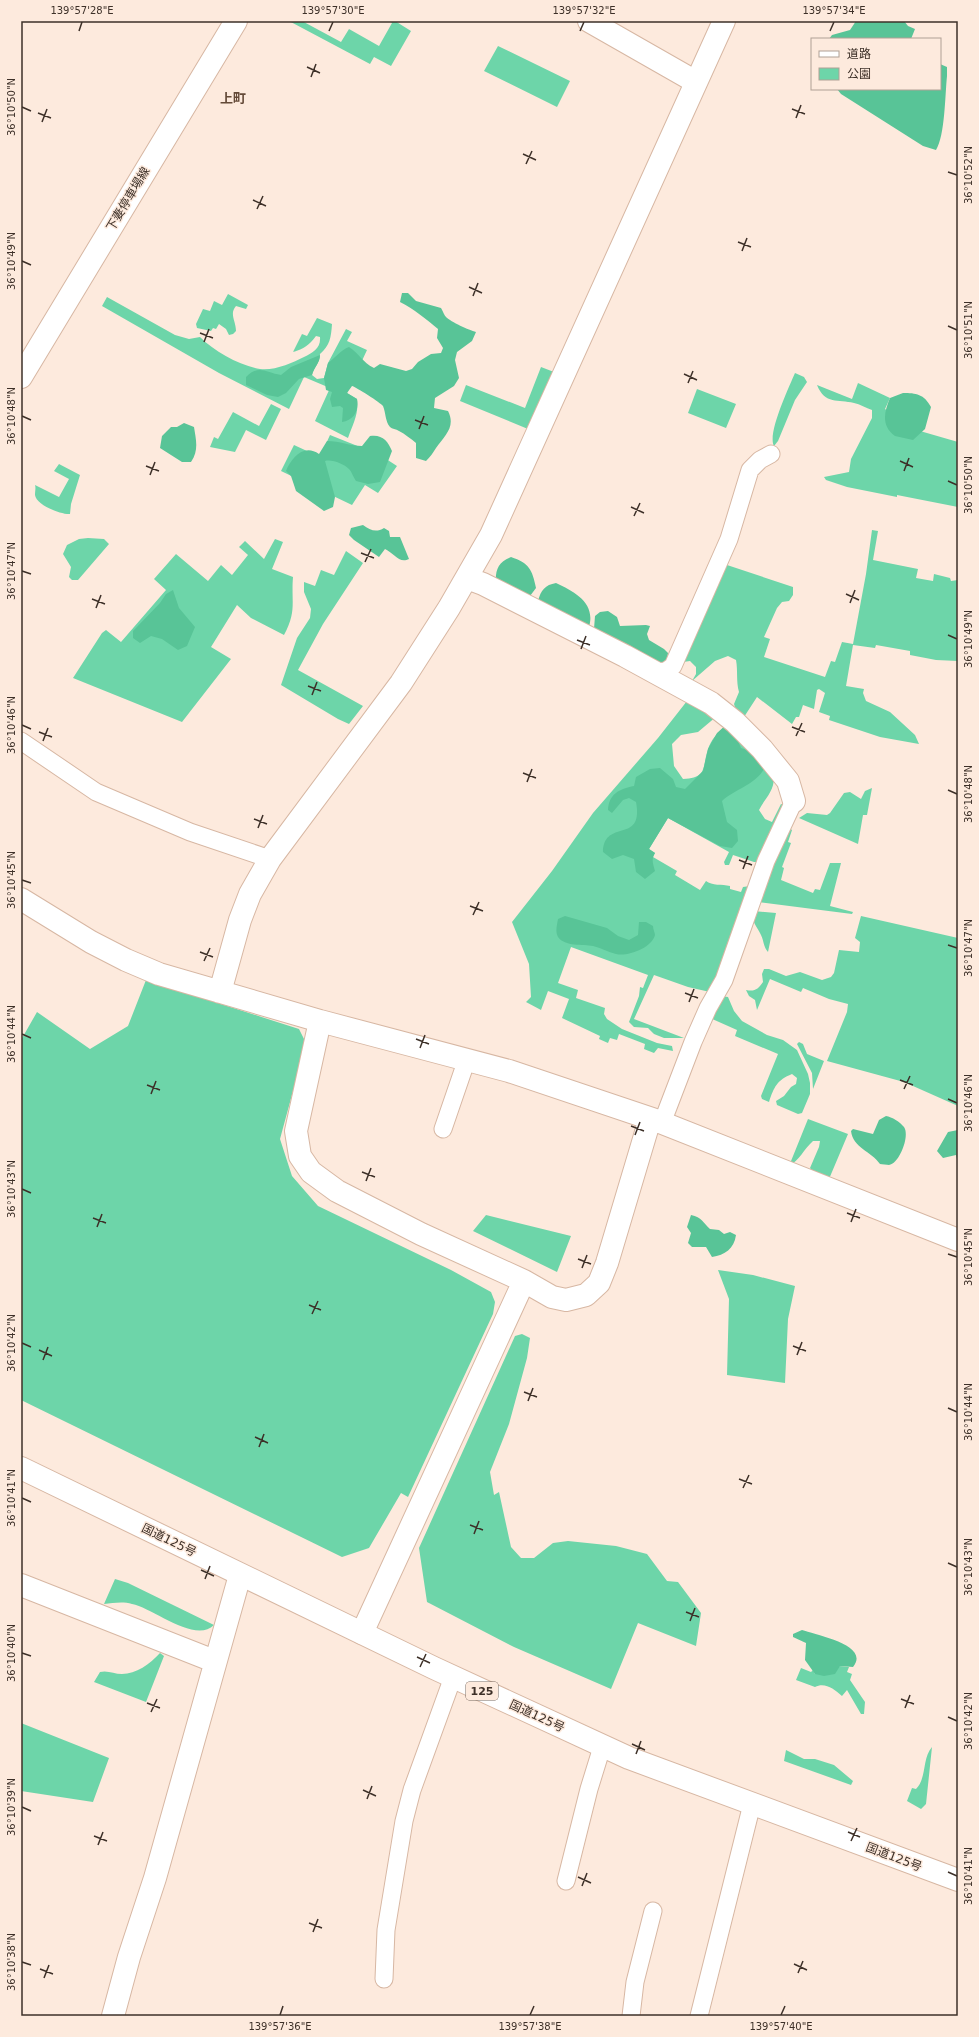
<svg xmlns="http://www.w3.org/2000/svg" width="979" height="2037" viewBox="0 0 979 2037" font-family="'DejaVu Sans','Noto Sans JP',sans-serif">
<style>
.green{fill:#6dd5a9}
.forest{fill:#58c497}
.lines{fill:none;stroke-linecap:round;stroke-linejoin:round}
.service-casing{stroke:#d7b7a3;stroke-width:19}
.minor-casing{stroke:#d7b7a3;stroke-width:24}
.secondary-casing{stroke:#d7b7a3;stroke-width:24}
.trunk-casing{stroke:#d7b7a3;stroke-width:24}
.service{stroke:#fff;stroke-width:17}
.minor{stroke:#fff;stroke-width:22}
.secondary{stroke:#fff;stroke-width:22}
.trunk{stroke:#fff;stroke-width:22}
.ticks{fill:none;stroke:#3d3028;stroke-width:1.5}
.labels{text-anchor:middle;stroke-width:3;stroke-linejoin:round;paint-order:stroke}
.shield{fill:#fdeadd;stroke:#77685e;stroke-width:1}
.shield-label{font-size:11px;font-weight:bold;fill:#3d3028}
.street-label{font-size:12px;fill:#3d3028;stroke:#fdeadd}
.neighbourhood-label{font-size:13px;font-weight:bold;fill:#644a38;stroke:#fdeadd}
.neatline{fill:none;stroke:#3d3028;stroke-width:1.5}
.ticks-label{font-size:10px;text-anchor:middle;fill:#3d3028}
</style>
<rect width="100%" height="100%" fill="#fdeadd"/>
<path class="green" d="M289,21H302L341,42L349,29L379,46L392,23L390,21H395L411,31L391,66L374,57L370,64Z
M498,46L570,81L557,107L484,71Z
M228,294L248,305L246,309L236,306C229,314 236,321 236,331L233,334L229,335L226,329L219,324L216,329L213,328L211,331L197,328L196,324L203,309L210,311L214,301L222,305Z
M107,297L175,335L189,339L200,337C215,352 239,365 260,369C274,371 292,363 304,357C313,353 321,348 320,337L316,336C309,345 304,349 293,352L302,334L307,336L317,318L332,324C331,338 330,345 320,354C320,363 314,367 312,375L317,379L324,378L328,363L346,329L352,332L347,341L367,350L347,393L357,399C359,414 353,424 348,438L315,421L330,388L304,377L289,409L219,373L102,306Z
M541,367L554,372L528,429L460,401L466,385L525,408Z
M795,373L804,377L807,382L795,400L778,441L774,446C767,434 789,387 795,373Z
M858,383L890,398L885,409L920,431L958,442V507L897,495V497L847,487L826,480L824,477L849,472L851,459L872,418V410C866,408 860,404 854,403C838,399 825,405 817,385L852,399Z
M697,389L736,404L726,428L688,413Z
M271,404L281,409L266,440L246,430L235,452L210,447L214,437L218,439L233,412L259,426Z
M330,435L380,455L397,466L378,493L365,485L352,505L281,471L294,445L320,457Z
M59,464L80,475L71,504L70,514C62,515 36,505 35,495C35,491 36,488 35,485L59,497L69,479L54,471Z
M872,530L878,531L873,560L918,569L916,578L933,581L934,574L950,578L951,581L958,580V661L936,660L910,655V651L876,645L875,648L853,645L846,686L864,689L863,693L866,701L890,712L915,735L919,744L880,737L829,720L830,716L819,712L825,693L819,689L817,690L814,709L803,705L799,717H796L792,724L757,697L744,717L736,710L734,704L739,692C736,681 738,671 736,660L728,656L715,661L692,681L696,674V667L690,661L683,662L724,564L793,587V595L789,601L782,602L777,608L764,637L770,639L764,657L825,677L831,661L835,662L842,642L853,644L866,574Z
M88,538L104,539L109,544L78,580H72L69,577L71,567L63,554L67,545L79,539Z
M275,539L283,542L272,569L293,577C291,602 297,611 284,635L251,618L237,605L211,647L231,659L182,722L73,678L102,633L106,630L121,642L166,590L154,579L176,554L208,581L221,565L232,575L248,555L239,547L245,541L264,559Z
M346,551L363,563L323,624L298,670L363,706L349,724L338,719L281,685L297,638L310,618L311,609L304,592V582L315,586L321,570L334,575Z
M687,701L717,716L698,732L681,735L672,744L674,766L683,779C708,778 702,767 708,749C711,740 718,732 725,726L774,777C774,792 765,798 759,810L765,819L772,822L781,804L784,805L759,862H754L733,855L729,865H725L724,862L729,852L668,818L649,849L655,853L653,857L677,871L675,875L700,890L706,881C712,886 722,884 730,886V889L741,892L743,887L750,886L753,890L710,992L688,987L654,975L634,1019L684,1038H664L654,1034L648,1028L634,1027L629,1022L639,996L640,987L643,988L648,975L571,947L558,983L578,990L576,998L605,1008L604,1014L607,1019L622,1029L657,1043L672,1046L673,1051L658,1048L654,1053L644,1049L645,1044L619,1034L617,1040L610,1038L608,1043L599,1039L600,1036L562,1018L569,999L548,991L541,1010L526,1002L531,997L529,964L512,922L552,871L593,813L658,738Z
M872,788L867,815H863L858,844L799,818L807,813L827,815L830,813L844,793L850,792L861,799L865,791Z
M788,827L792,830L788,842L791,843L782,867L784,868L781,880L813,893L815,889L820,890L830,863H841L830,906L853,912L852,914L758,902Z
M753,911L776,913L768,952C763,946 764,941 761,935C757,926 751,922 753,911Z
M861,916L958,938V1106L904,1082L827,1061L847,1012L848,1004L829,999L803,988L801,992L770,979L757,1010L755,1000L749,996L746,990C755,992 758,989 763,982L762,974L764,969H769L786,976L800,972L822,980L831,977L834,973L839,950L859,952L860,942L855,938Z
M146,980L299,1029L306,1043L280,1139L292,1176L318,1206L451,1270L491,1292L495,1302L493,1314L408,1497L401,1493L369,1548L342,1557L21,1400V1040L37,1012L90,1049L128,1026Z
M721,996L728,997L734,1011L742,1021L767,1035L783,1040L797,1050L808,1074L810,1083V1094L802,1113L798,1114L777,1105L776,1101L784,1096L791,1087L796,1084L797,1078L792,1074C777,1080 774,1087 769,1102L762,1099L761,1096L778,1054L735,1036L737,1030L710,1018Z
M799,1042L803,1044L807,1054L824,1061L813,1089L812,1073L797,1044Z
M808,1119L848,1134L829,1179L814,1173L810,1168L819,1147L820,1141H813C804,1149 799,1161 789,1166Z
M486,1215L571,1236L557,1272L473,1231Z
M718,1270L753,1275L795,1286L788,1319L785,1383L727,1375L729,1299Z
M522,1334L530,1338L527,1358L509,1424L490,1472L494,1495L499,1492L511,1547L521,1558H534L553,1543L568,1541L616,1546L647,1554L667,1581L678,1582L701,1613L696,1646L638,1623L611,1689L514,1647L427,1602L419,1548L515,1336Z
M115,1579L128,1583L214,1625C195,1644 153,1608 132,1604C123,1601 113,1603 104,1604Z
M160,1653L164,1656L146,1702L94,1682L100,1672C108,1670 114,1674 122,1674C136,1674 150,1664 160,1653Z
M840,1666L849,1667L847,1672L852,1674L850,1680L865,1702L864,1714H861L847,1690L842,1696C834,1689 825,1682 815,1687L796,1680L801,1668L811,1672L813,1670L815,1674Z
M21,1723L109,1758L93,1802L21,1791Z
M932,1747L926,1804L921,1809L907,1801L912,1788L916,1789C927,1778 922,1758 932,1747Z
M786,1750L804,1759H815L834,1765L853,1781L851,1785L784,1761Z"/>
<path class="forest" d="M856,21H904L908,26L915,29L911,39H829L832,35L850,30Z
M940,64L947,67V76C945,95 945,136 936,150L923,146L841,94L837,89H940Z
M402,293H408L416,301L441,308C443,311 444,315 446,317C451,322 469,330 476,332L472,341L457,352L455,360L459,378L454,386L435,398L434,408L448,411C456,427 445,435 436,448C433,453 430,457 426,461L416,458V443C411,439 405,434 399,431C396,429 392,429 390,427C385,421 386,413 383,406C381,403 356,387 352,386L347,393L357,399C359,411 354,420 342,422L343,408L340,406L332,407L330,399L332,392L326,390L324,378L328,363C335,358 341,350 349,347C360,354 362,362 374,368L380,364L406,371L412,369L418,362L431,354L441,353L443,348L437,338L438,329C426,319 414,309 400,302Z
M320,355C320,363 314,367 312,375L299,379L286,393L278,397L267,395L246,385V377C259,364 266,373 281,375L291,367Z
M903,393C916,393 924,394 931,407L925,429L913,440L895,436C881,426 884,412 890,398Z
M184,423L194,427C196,440 199,450 191,462H182L160,448L162,436L171,427H177Z
M370,436C382,434 388,441 392,451L380,482L368,484L356,481C353,477 352,472 349,469C344,464 332,459 325,461L335,497L333,507L324,511L296,491L291,476L286,471C291,458 304,443 319,454L327,441C340,441 350,446 362,446Z
M363,525C370,530 376,533 384,528L389,531L390,537H400L409,559C399,564 394,553 385,549L379,557L354,540L349,535L351,528Z
M511,557C529,563 532,569 536,588L527,600L496,584C495,570 498,562 511,557Z
M556,583C575,592 596,603 589,627L538,601C541,590 545,585 556,583Z
M173,590L179,608L195,627L187,646L178,650L162,639L151,636L140,643L133,638V631L160,603L166,594Z
M608,611L617,617L620,626L646,625L650,626L647,634L649,640L664,649L668,653L666,666L594,629L595,616L600,612Z
M725,726L733,730L741,748C751,751 761,758 764,769C755,785 735,789 722,801L727,822L737,830L738,841L732,848L720,846L668,818L649,849L655,853C651,859 653,864 655,871L645,879L636,872L634,859L623,855L612,859L603,852C604,818 644,845 636,802L629,798L623,800L612,813L608,810C609,794 619,789 634,786L636,777L650,769L660,768L673,779L676,787L685,789L703,771L708,749L717,733Z
M565,916L607,928L618,936L629,940L638,935L639,922H646L653,926C653,929 655,933 655,935C652,948 627,957 616,954C608,952 601,948 593,946C583,944 565,947 558,937C555,932 557,925 558,919Z
M886,1116C892,1117 900,1122 904,1127C910,1135 900,1163 889,1165C887,1165 882,1164 880,1164C871,1151 853,1148 851,1131L853,1129L873,1134L879,1120Z
M958,1130V1163L956,1155L943,1158L937,1151L948,1132Z
M691,1215C702,1217 703,1223 710,1229L719,1230L724,1234L730,1232L736,1235C734,1249 725,1255 712,1257L706,1247H692L688,1243L691,1233L687,1227Z
M802,1630C816,1635 871,1645 853,1667L840,1666L835,1674L824,1676L815,1674L805,1660L806,1643L793,1637V1634Z"/>
<g class="lines">
<g class="service-casing">
<path id="service" d="M656,672L666,671L673,666L729,539L750,470L760,460L771,454
M21,741L96,792L190,832L270,859
M662,1123L693,1042L708,1008L724,980L766,861L794,801
M443,1129L467,1059
M566,1881L589,1789L602,1747
M384,1979L386,1930L404,1821L412,1790L453,1677
M631,2016L635,1982L653,1911
M699,2016L752,1804"/>
</g>
<g class="minor-casing">
<path id="minor" d="M589,21L696,82
M467,578L483,584L625,656L711,703L735,722L762,749L788,781L794,801
M21,899L91,942L126,960L159,974L320,1021L509,1071L655,1120L958,1240
M220,992L240,920L250,894L270,859L401,683L449,608L491,535L724,21
M320,1021L296,1131L300,1156L311,1172L337,1191L421,1234L524,1281L362,1633
M524,1281L552,1297L566,1300L586,1295L599,1283L607,1263L650,1119
M21,1585L214,1661
M113,2016L129,1957L155,1878L240,1575"/>
</g>
<g class="secondary-casing">
<path id="secondary" d="M21,377L236,21"/>
</g>
<g class="trunk-casing">
<path id="trunk" d="M21,1468L434,1668L629,1758L958,1880"/>
</g>
<use href="#service" class="service"/>
<use href="#minor" class="minor"/>
<use href="#secondary" class="secondary"/>
<use href="#trunk" class="trunk"/>
</g>
<path class="ticks" d="M79,31L82,22M329,31L333,22M580,31L584,22M830,31L834,22M307,67L320,73M311,77L316,64M22,107L31,111M792,109L805,114M38,113L51,118M796,118L801,105M42,122L47,109M523,154L536,160M526,164L532,151M948,172L957,175M253,200L266,206M257,209L263,196M738,242L751,247M742,251L747,238M22,261L31,265M469,287L482,293M473,296L478,283M948,326L957,330M200,333L213,338M204,342L209,329M684,374L697,380M688,383L693,371M22,416L31,420M415,420L428,425M419,429L424,416M900,461L913,467M146,466L159,471M904,471L909,458M150,475L155,462M948,481L957,485M631,507L644,513M634,516L640,503M361,553L374,558M365,562L371,549M22,571L31,574M846,594L859,600M92,599L105,604M850,603L855,590M96,608L101,595M948,635L957,639M577,640L590,645M581,649L586,636M308,686L321,691M312,695L317,682M22,725L31,729M792,727L805,732M39,732L52,737M796,736L802,723M43,741L48,728M523,773L536,778M527,782L532,769M948,790L957,794M254,819L267,824M258,828L263,815M739,860L752,865M743,869L748,856M22,880L31,883M470,906L483,911M473,915L479,902M948,945L957,948M200,952L213,957M204,961L210,948M685,993L698,998M689,1002L694,989M22,1034L31,1038M416,1039L429,1044M420,1048L425,1035M900,1080L913,1085M147,1085L160,1090M904,1089L910,1076M151,1094L156,1081M948,1099L957,1103M631,1126L644,1131M635,1135L640,1122M362,1172L375,1177M366,1181L371,1168M22,1189L31,1193M847,1213L860,1218M93,1218L106,1223M851,1222L856,1209M97,1227L102,1214M948,1254L957,1257M578,1259L591,1264M582,1268L587,1255M309,1305L321,1310M312,1314L318,1301M22,1343L31,1347M793,1346L806,1351M39,1350L52,1356M797,1355L802,1342M43,1360L48,1347M524,1392L537,1397M528,1401L533,1388M948,1408L957,1412M255,1437L268,1443M259,1447L264,1434M739,1479L752,1484M743,1488L749,1475M22,1498L31,1502M470,1525L483,1530M474,1534L479,1521M948,1563L957,1567M201,1570L214,1576M205,1579L210,1566M686,1612L699,1617M690,1621L695,1608M22,1653L31,1656M417,1657L430,1663M420,1667L426,1654M901,1699L914,1704M147,1703L160,1708M905,1708L910,1695M151,1712L157,1699M948,1717L957,1721M632,1744L645,1750M636,1754L641,1741M363,1790L376,1796M367,1799L372,1786M22,1807L31,1811M848,1832L860,1837M94,1836L107,1841M851,1841L857,1828M98,1845L103,1832M948,1872L957,1876M578,1877L591,1883M582,1886L587,1873M309,1923L322,1928M313,1932L318,1919M22,1962L31,1965M794,1964L807,1970M40,1969L53,1974M798,1973L803,1961M44,1978L49,1965M280,2015L283,2006M530,2015L534,2006M781,2015L785,2006"/>
<g class="labels">
<rect class="shield" x="466" y="1682" width="32" height="18" rx="3"/>
<g class="shield-label">
<text x="482" y="1695">125</text>
</g>
<g class="street-label">
<text transform="translate(128 199) rotate(-59)" y="4">下妻停車場線</text>
<text transform="translate(169 1540) rotate(26)" y="4">国道125号</text>
<text transform="translate(537 1716) rotate(25)" y="4">国道125号</text>
<text transform="translate(894 1857) rotate(21)" y="4">国道125号</text>
</g>
<g class="neighbourhood-label">
<text x="233" y="103">上町</text>
</g>
</g>
<rect width="979" height="2037" fill="none" stroke="#fdeadd" stroke-width="44"/>
<rect x="811" y="38" width="130" height="52" fill="#fdeadd" stroke="#b0a095"/>
<rect x="819" y="51" width="20" height="6" fill="#ffffff" stroke="#b0a095"/>
<text x="847" y="58" font-size="12" fill="#3d3028">道路</text>
<rect x="819" y="68" width="20" height="12" fill="#6dd5a9" stroke="#b0a095"/>
<text x="847" y="78" font-size="12" fill="#3d3028">公園</text>
<rect x="22" y="22" width="935" height="1993" class="neatline"/>
<g class="ticks-label">
<text x="82" y="14">139°57'28"E</text>
<text x="333" y="14">139°57'30"E</text>
<text x="584" y="14">139°57'32"E</text>
<text x="834" y="14">139°57'34"E</text>
<text transform="translate(11 107) rotate(-90)" y="4">36°10'50"N</text>
<text transform="translate(968 175) rotate(-90)" y="4">36°10'52"N</text>
<text transform="translate(11 261) rotate(-90)" y="4">36°10'49"N</text>
<text transform="translate(968 330) rotate(-90)" y="4">36°10'51"N</text>
<text transform="translate(11 416) rotate(-90)" y="4">36°10'48"N</text>
<text transform="translate(968 485) rotate(-90)" y="4">36°10'50"N</text>
<text transform="translate(11 571) rotate(-90)" y="4">36°10'47"N</text>
<text transform="translate(968 639) rotate(-90)" y="4">36°10'49"N</text>
<text transform="translate(11 725) rotate(-90)" y="4">36°10'46"N</text>
<text transform="translate(968 794) rotate(-90)" y="4">36°10'48"N</text>
<text transform="translate(11 880) rotate(-90)" y="4">36°10'45"N</text>
<text transform="translate(968 948) rotate(-90)" y="4">36°10'47"N</text>
<text transform="translate(11 1034) rotate(-90)" y="4">36°10'44"N</text>
<text transform="translate(968 1103) rotate(-90)" y="4">36°10'46"N</text>
<text transform="translate(11 1189) rotate(-90)" y="4">36°10'43"N</text>
<text transform="translate(968 1257) rotate(-90)" y="4">36°10'45"N</text>
<text transform="translate(11 1343) rotate(-90)" y="4">36°10'42"N</text>
<text transform="translate(968 1412) rotate(-90)" y="4">36°10'44"N</text>
<text transform="translate(11 1498) rotate(-90)" y="4">36°10'41"N</text>
<text transform="translate(968 1567) rotate(-90)" y="4">36°10'43"N</text>
<text transform="translate(11 1653) rotate(-90)" y="4">36°10'40"N</text>
<text transform="translate(968 1721) rotate(-90)" y="4">36°10'42"N</text>
<text transform="translate(11 1807) rotate(-90)" y="4">36°10'39"N</text>
<text transform="translate(968 1876) rotate(-90)" y="4">36°10'41"N</text>
<text transform="translate(11 1962) rotate(-90)" y="4">36°10'38"N</text>
<text x="280" y="2030">139°57'36"E</text>
<text x="530" y="2030">139°57'38"E</text>
<text x="781" y="2030">139°57'40"E</text>
</g>
</svg>
